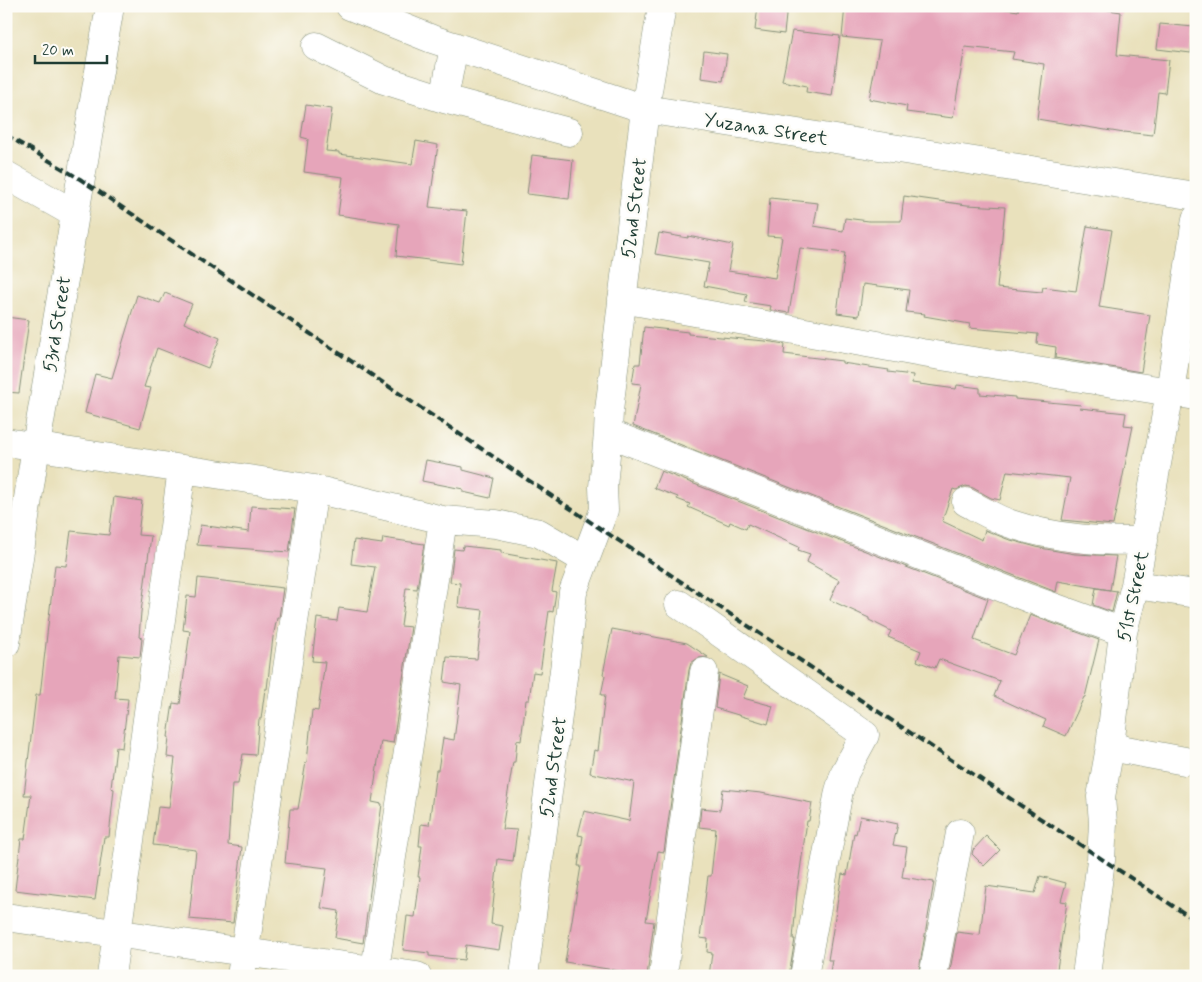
<svg xmlns="http://www.w3.org/2000/svg" width="1202" height="982" viewBox="0 0 1202 982" font-family="Mynerve,sans-serif">
<style>
.building{fill:#e6a5ba}
.lines{fill:none;stroke-linecap:round;stroke-linejoin:round}
.minor-casing{stroke:#848f78;stroke-width:29}
.minor{stroke:#fff;stroke-width:28}
.rail{stroke:#1f3d34;stroke-width:4;stroke-dasharray:8 4;stroke-linecap:butt}
.labels{text-anchor:middle;stroke-width:5;stroke-linejoin:round;paint-order:stroke}
.street-label{font-size:19px;fill:#1f3d34;stroke:#fdfcf7}
</style>
<rect width="100%" height="100%" fill="#fdfcf7"/>
<filter id="ink" filterUnits="userSpaceOnUse"><feTurbulence type="fractalNoise" baseFrequency=".02" numOctaves="2"/><feDisplacementMap in="SourceGraphic" scale="10" xChannelSelector="R" yChannelSelector="G"/><feConvolveMatrix kernelMatrix="1 2 1 2 8 2 1 2 1" color-interpolation-filters="sRGB"/></filter>
<filter id="wash" filterUnits="userSpaceOnUse"><feTurbulence type="fractalNoise" baseFrequency=".0096" numOctaves="4" result="noise"/><feDisplacementMap in="SourceGraphic" scale="20" xChannelSelector="R" yChannelSelector="G"/><feGaussianBlur stdDeviation="1.12" result="paint"/><feColorMatrix in="noise" values="0 0 0 0 0 0 0 0 0 0 0 0 0 0 0 0 0 1.4 0 .05"/><feComposite in="paint" operator="in"/></filter>
<g filter="url(#wash)">
<rect width="100%" height="100%" fill="#e9e1bc"/>
<g id="blocks">
<path class="building" d="M758,6H787L784,34L755,30Z
M845,6H987L1018,11L1019,6H1085L1121,12L1117,55L1169,60L1165,93L1158,92L1153,135L1124,132V133L1037,119L1044,64L1012,59L1014,52L965,47L953,118L906,112L907,106L869,99L880,41L842,37Z
M1160,24L1194,27L1191,53L1157,49Z
M792,31L840,36L832,96L806,92L807,86L782,81Z
M704,51L727,54L723,81L701,78Z
M306,105L332,109L326,151L339,152V154L412,164L416,141L438,145L429,207L467,211L461,264L396,256L399,224L338,215L343,177L304,172L308,139L301,137Z
M532,155L573,160L569,199L527,194Z
M904,196L967,205L1005,207L997,288L1042,292L1043,287L1076,291L1087,226L1112,230L1099,307L1150,315L1141,372L1055,358L1056,347L1037,344L1038,334L969,328L970,324L924,316L925,314L906,312L909,290L863,284L859,316L837,313L845,253L800,248L789,313L770,310L771,306L745,302L747,294L704,286L709,263L655,254L659,233L688,238V236L733,245L728,271L775,278L782,237L767,236L770,198L818,203L814,226L843,231L845,218L869,221H901Z
M165,293L192,304L184,323L220,338L208,368L157,348L144,387L151,388L140,428L85,413L95,374L112,378L137,295L160,303Z
M6,317L29,320L19,393L6,392Z
M644,327L688,332V334L765,341L785,344L784,354L842,361V363L889,370L888,372L913,375L912,383L956,389L957,385L980,388V394L1015,397V399L1081,405L1080,408L1126,413L1124,425L1133,426L1113,525L1062,520L1070,478L1007,471L1000,500L991,498L973,488L966,486L956,490L953,489L942,521L982,540L985,530L1007,539L1040,548L1075,554L1116,556L1110,590L1058,581L1056,592L633,426L641,384L632,383L635,364H640Z
M426,460L463,467V470L494,478L490,498L463,492V489L422,481Z
M661,471L988,599L974,640L1014,655L1030,615L1099,640L1085,697H1084L1066,736L1043,726L1046,720L994,696L1000,681L939,659L935,668L917,661L921,651L888,637L891,631L869,620V618L830,600L839,580L807,562L810,554L798,550L799,547L748,524L746,529L730,522L729,525L688,507L690,504L677,499L678,497L654,488Z
M114,497L142,501L138,535L151,536L141,612L139,637L142,638L140,657L119,655L115,698L128,699L122,748L116,747L111,788L114,789L109,837H104L95,900L15,890L21,839H25L31,795H24L36,695H40L55,565L66,566L71,531L109,535Z
M251,506L295,509L289,552L197,545L200,525L249,532Z
M383,538L424,544L417,589L406,588L401,626L411,627L393,743L381,741L379,754L372,802L382,804L363,943L335,938L339,911L321,908L327,868L285,863L290,809H298L306,762H307L312,710L318,711L325,662L312,661L317,618L337,621L339,608L367,612L375,567L351,564L354,540L382,544Z
M463,546L501,550V553L557,563L552,591L556,592L553,612L549,611L540,673L533,672L529,700H526L521,741L517,740L515,762H513L502,829L517,830L513,861L498,859L491,924L503,926L499,950L466,945L464,960L429,956V953L403,950L407,916L415,917L420,877H418L422,846H419L421,824L429,825L436,770H438L443,738L454,740L461,685L444,682L447,657L477,659L483,610L458,607L460,583L450,582L454,549L462,550Z
M198,578L283,588L279,618H277L273,637L267,689H265L261,719H259L256,755L243,754L238,784H232L228,845L242,847L233,923L189,919L196,850L153,845L158,807L169,808L175,758L167,757L169,737H168L173,703L180,704L190,631L183,630L187,596L196,597Z
M1096,588L1117,591L1112,612L1093,605Z
M612,629L687,643L708,657L698,658L691,663L689,670L664,852L658,851L646,921L654,922L647,976H626V972L565,962L581,866H578L583,836L578,835L584,811L629,821L634,782L590,773L594,750L598,751L605,695H601L605,675L603,674Z
M719,674L748,686L743,698L773,706L768,724L715,708Z
M723,789L761,793L812,803L809,821H807L797,892L793,939H795L789,976H709L712,953L707,952L708,939L700,938L708,876H711L716,829L699,827L701,808L720,810Z
M860,816L898,824L893,845L907,847L902,877L934,882L918,976H862L830,972L832,960H828L842,874L847,875L854,833L856,834Z
M986,836L1000,850L984,866L972,854L973,850Z
M1040,876L1066,883L1061,901L1067,902L1056,976H949L957,932L980,935L986,886L1035,893Z"/>
</g>
</g>
<g filter="url(#ink)">
<use href="#blocks" fill-opacity="0" stroke="#848f78" stroke-width="1"/>
<g class="lines">
<g class="minor-casing">
<path id="minor" d="M350,6L432,39L645,109L1196,196
M662,6L645,109L609,411L608,433L1028,598L1123,632
M316,46L384,80L444,99L454,46
M444,99L569,132
M6,175L75,214
M622,299L922,353L1196,396
M6,442L314,489L443,520L496,524L539,533L585,560
M966,502C981,510 996,519 1011,524C1050,537 1103,543 1144,540
M1135,585L1196,594
M679,604L865,735L845,772L839,791L804,976
M6,643L36,446L110,6
M1110,747L1185,761
M6,917L244,952L417,976
M111,976L182,470
M241,976L314,489
M374,976L443,520
M524,976L567,647L573,592L604,510L603,487L608,433
M663,976L704,672
M933,976L960,833
M1086,976L1101,860L1103,823L1101,797L1110,747L1123,632L1135,585L1170,392L1196,219"/>
</g>
<use href="#minor" class="minor"/>
<path class="rail" d="M6,135L80,179L598,527L1196,921"/>
</g>
</g>
<g class="labels">
<g class="street-label">
<text transform="translate(766 128) rotate(9)" y="7">Yuzana Street</text>
<text transform="translate(633 208) rotate(-83)" y="7">52nd Street</text>
<text transform="translate(56 324) rotate(-81)" y="7">53rd Street</text>
<text transform="translate(1132 596) rotate(-78)" y="7">51st Street</text>
<text transform="translate(552 767) rotate(-82)" y="7">52nd Street</text>
</g>
</g>
<rect width="1202" height="982" fill="none" stroke="#fdfcf7" stroke-width="25"/>
<path d="M35 55v8h72v-8" fill="none" stroke="#1f3d34" stroke-width="2.5"/>
<text x="42" y="55" font-size="15" fill="#1f3d34" stroke="#fdfcf7" stroke-width="4" paint-order="stroke">20 m</text>
</svg>
